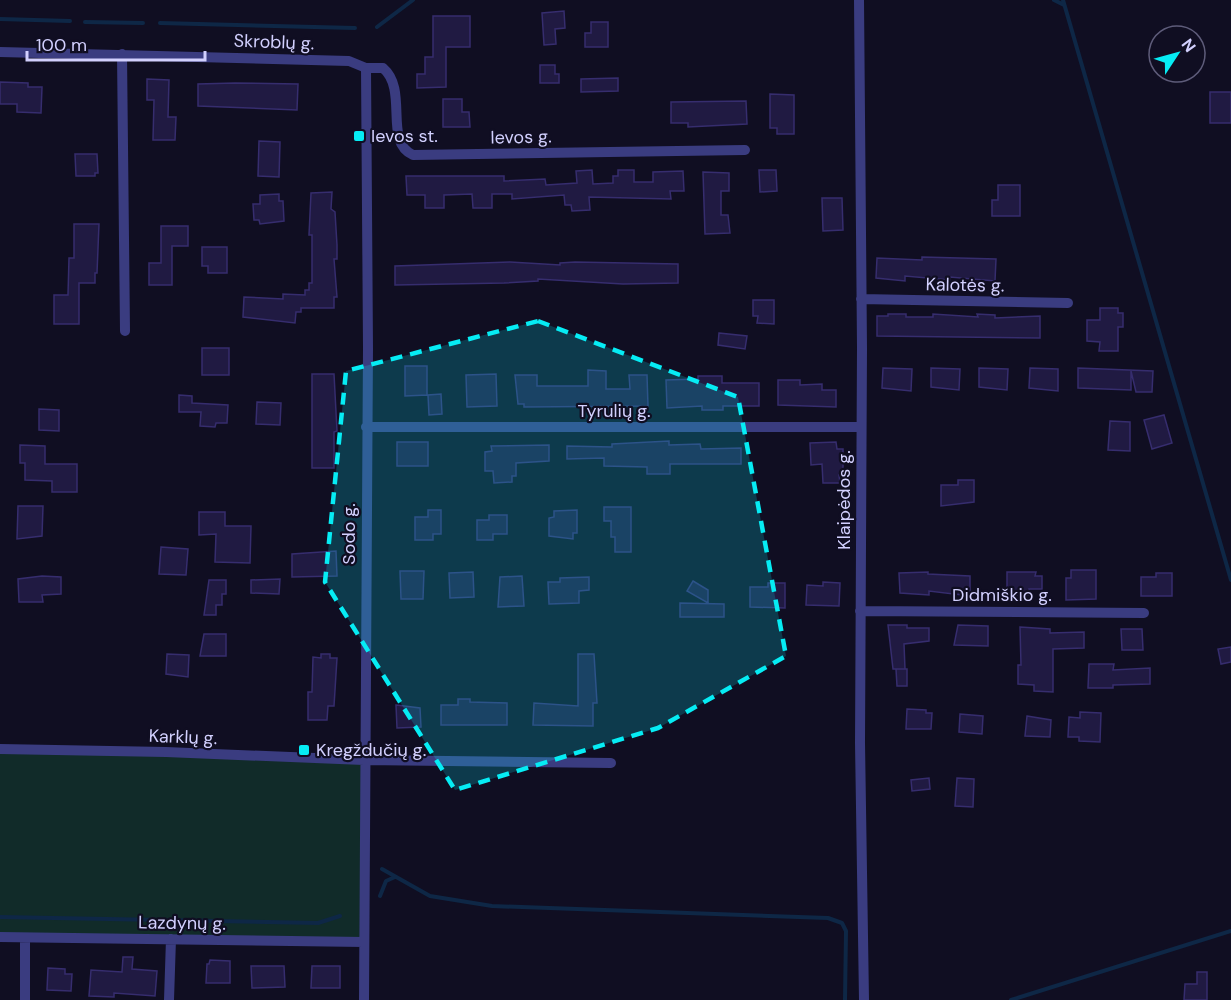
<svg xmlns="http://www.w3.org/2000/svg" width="1231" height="1000" viewBox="0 0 1231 1000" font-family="'DM Sans',sans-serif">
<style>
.green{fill:#112b29}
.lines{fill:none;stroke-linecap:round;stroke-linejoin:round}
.stream{stroke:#0e2746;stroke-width:4}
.building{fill:#201a42;stroke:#362d6e;stroke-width:1.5}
.minor{stroke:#3a3c80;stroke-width:10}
.marked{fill:#06ecf4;fill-opacity:0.2;stroke:#06ecf4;stroke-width:4.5;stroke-dasharray:12 8;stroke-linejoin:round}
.poi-dot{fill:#06ecf4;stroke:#100e22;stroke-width:2}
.labels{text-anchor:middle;stroke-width:4.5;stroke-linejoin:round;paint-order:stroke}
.street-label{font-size:18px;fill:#d2d0fe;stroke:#100e22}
.poi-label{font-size:18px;fill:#d2d0fe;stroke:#100e22;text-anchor:start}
</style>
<rect width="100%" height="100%" fill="#100e22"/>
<path class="green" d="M0,749L364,760V942L0,937Z"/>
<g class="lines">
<path class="stream" d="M1054,0L1064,5
M1063,0L1231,580
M0,19L70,21
M85,22L143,23
M160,23L355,28
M377,27L413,0
M382,869L430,896L492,906L828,918L842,923L846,931L845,1000
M380,896L386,881L395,877
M0,917L318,923L340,916
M1011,1000L1231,931"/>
</g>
<path class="building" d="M564,11L565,28L555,29L556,44L544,45L542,13Z
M433,16H470V47H446V87L417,88V74H425V57H433Z
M591,22H608V47H585V33H591Z
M540,65H555V74H559V83H540Z
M618,78V91L581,92V79Z
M147,79L169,80L168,117H176L175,140H153L154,100H147Z
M0,82L28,83V87H42L41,113L17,112V104H0Z
M235,83L298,84L297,110L198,106V84Z
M1210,92H1231V123H1210Z
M770,94L794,95V134H777V128H770Z
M443,99H462V112H469L470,127H443Z
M746,101L747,124L688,127V123H671V102Z
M259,141L280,142L279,177L258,176Z
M75,154H97L98,173H95V176H76Z
M592,170L593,184L613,183V176H618V170H634V182H653V172L683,171L684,191H670L671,199L589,197L590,210L572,211L571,205H565L564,195L512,199V194H492V208H473L472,194L444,195V208H425V195H407L406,176H504V181L545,179L546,185L577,183L576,171Z
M759,170H776L777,191L760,192Z
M703,172L729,173V191H721V215H728L730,233L705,234Z
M998,185H1020V216H992V200H998Z
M332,192L331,209L335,212L337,245V259H334L337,297H334V308H301V312H296L295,323L243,317L244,297L283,299V294L305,295V290H309V283H312V235H309L311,193Z
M279,194V201H283L284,221L260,224L259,220H254L253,204H260V195Z
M822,198H842L843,230L823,231Z
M74,224H99L97,273H95V283H79V324H54V295H68L69,258H74Z
M161,226H188V246H172V285H149V263H161Z
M202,247H227V273H208V266H202Z
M922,257L996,259L995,281L950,277V280L905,276V281L876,278L877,258L922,260Z
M510,262L560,265V263L575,262L678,264V283L623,284L538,279V281L504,283L395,285V266Z
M753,300H774V324L757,323L758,316H753Z
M1100,308H1118V313H1123V327H1118V351H1099L1100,342L1087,341V320H1100Z
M888,314H906V317H933V314L978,317L977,314L995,315V318L1040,316V338L877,336V316H888Z
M719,333L747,336L745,349L718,345Z
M202,348H229V375H202Z
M405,366H427V395L405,396Z
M883,368L912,369L911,391L882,388Z
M931,368L960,369L959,390L931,387Z
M979,368L1008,369L1007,390L979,387Z
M1030,368L1058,369V391L1029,388Z
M1078,368L1153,371L1152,392H1136L1131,371V390L1078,388Z
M588,370L606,371V389H630L629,375H647L648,406L524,407V404H518L515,375H537V386H588Z
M312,374H334L337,431L334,432V468H312Z
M496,374L497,406L467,407L466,375Z
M698,376H722V383H759V406H723V410H702V406L667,408L666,380L698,379Z
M778,380H800V385L822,384V390H836V407L778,405Z
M441,394L442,414L429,415L428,395Z
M179,395L192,396V403L228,405L227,423H216L215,427L200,426L201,412H179Z
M257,402L281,403L280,425L256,424Z
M39,409L59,410V431L39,430Z
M1164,415L1172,443L1152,449L1144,420Z
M1110,421L1130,422V451L1108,450Z
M669,441V445L700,444L701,449L741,448V464H670V474H647V467L604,466V458L567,459V446L612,447V444Z
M397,442H428V466H397Z
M836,442L837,449H843V475H839L840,483H823L822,464L811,465L810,443Z
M20,445L45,446V464H77V492H52V481L25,480V463H20Z
M549,445V461L516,463V476H512V482L494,483L493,471H485V452L492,451L491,446Z
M958,480H974V502L941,506V485H958Z
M18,506H43L42,536L17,539Z
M604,507H631V552H615V537H611V521H604Z
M428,510H441V534H433V540H415V517H428Z
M577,510V533H573V539L549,536V518L554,517V511Z
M199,512H225V526H251L250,563L215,562L216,534L199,535Z
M489,515H507V534H493V540H477V520H489Z
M161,547L188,549L186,575L159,574Z
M336,551L337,576L292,577V554Z
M1071,570H1096V599L1066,600V578H1071Z
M400,571H424L423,599H401Z
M473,572L474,597L450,598L449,573Z
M928,572V574L970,576V596L929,591V595L900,593L899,573Z
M1007,572H1036L1035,576H1042V589H1029V595H1013V589H1007Z
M1156,573H1172V596H1141V577H1156Z
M42,576L61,577V594L42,595L43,602H19L18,579Z
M522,576L524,606L498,607L500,577Z
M589,577V590L579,591V603L549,604L548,582H560V578Z
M280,579L279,594L251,593V580Z
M209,580H226V594H222V605H216V615H204Z
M693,581L708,590V603L687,591Z
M823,582L840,583L839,606L806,605L807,585L823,586Z
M768,583H785V608L750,607V587H768Z
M680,603L724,604V617H680Z
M888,625H907V628H929V641L904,644L905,669H893Z
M958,625L988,626V646L954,645Z
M1020,627L1050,629V633L1084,632V648L1053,649V692L1034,691V685L1018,684V665H1021Z
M1121,629H1142L1143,650H1122Z
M204,634H226V656H200Z
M1231,647V662L1221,664L1218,649Z
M167,654L189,655L188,677L166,674Z
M321,654H330V658H337L334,706H328L327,720H308V692H312L313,657L321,658Z
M578,654H594L597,703H593V726L533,725L534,703L578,706Z
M1089,664H1114L1113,670L1150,668V684L1113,685V688H1088Z
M896,669H907V686H897Z
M458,699H470V702L507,703V725H441V705H458Z
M396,705L420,708L421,727L397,728Z
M907,709L926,710V713H932L931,729H906Z
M1080,712L1101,713L1100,742L1079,741V737H1068L1069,717L1080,718Z
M960,714L983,716L982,734L959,732Z
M1027,716L1051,720L1050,737L1025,736Z
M929,778L930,789L912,791L911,780Z
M957,778L974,779L973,807L955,806Z
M123,957H133L132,969L157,971L155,996L114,993V997L89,996L91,970L122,972Z
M210,960L230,961V983H206L207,964H209Z
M251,966H284L285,987L252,988Z
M312,966H340V988H311Z
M48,968L65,969V974H72L71,991L47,990Z
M1197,972H1207V1000H1184L1185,984H1197Z"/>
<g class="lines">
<path class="minor" d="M859,0L862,348L860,743L864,1000
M0,52L349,61L366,68H383C409,90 383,142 413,155L745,150
M122,54L125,331
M861,299L1068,303
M366,427H861
M860,611L1144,613
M0,749L166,752L364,760L611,763
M0,937L364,942
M25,938V1000
M169,1000L171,939
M364,1000L368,348L366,68"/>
</g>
<path class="marked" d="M538,321L738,397L786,656L658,728L455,790L325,582L346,371Z"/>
<g class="poi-dot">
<rect x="353" y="130" width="12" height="12" rx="3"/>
<rect x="298" y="744" width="12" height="12" rx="3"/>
</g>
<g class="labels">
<g class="street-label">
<text transform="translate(274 42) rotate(2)" y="6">Skroblų g.</text>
<text transform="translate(521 137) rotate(-1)" y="6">Ievos g.</text>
<text transform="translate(965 285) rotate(1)" y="6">Kalotės g.</text>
<text x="614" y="417">Tyrulių g.</text>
<text transform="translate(844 500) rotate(-90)" y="6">Klaipėdos g.</text>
<text transform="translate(349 534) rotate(-90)" y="6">Sodo g.</text>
<text x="1002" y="601">Didmiškio g.</text>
<text transform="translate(183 737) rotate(2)" y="6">Karklų g.</text>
<text transform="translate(182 923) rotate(1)" y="6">Lazdynų g.</text>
</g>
<g class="poi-label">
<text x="371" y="142">Ievos st.</text>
<text x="316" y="756">Kregždučių g.</text>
</g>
</g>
<g transform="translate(1177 54) rotate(54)"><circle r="28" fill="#100e22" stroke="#5e5c7a" stroke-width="1.5"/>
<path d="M0-4.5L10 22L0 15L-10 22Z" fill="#06ecf4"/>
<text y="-9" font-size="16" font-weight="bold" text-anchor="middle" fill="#d2d0fe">N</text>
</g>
<path d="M27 51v9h178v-9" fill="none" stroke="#d2d0fe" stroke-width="3"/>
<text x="36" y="51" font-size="18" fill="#d2d0fe" stroke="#100e22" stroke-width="4.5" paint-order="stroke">100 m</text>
</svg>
